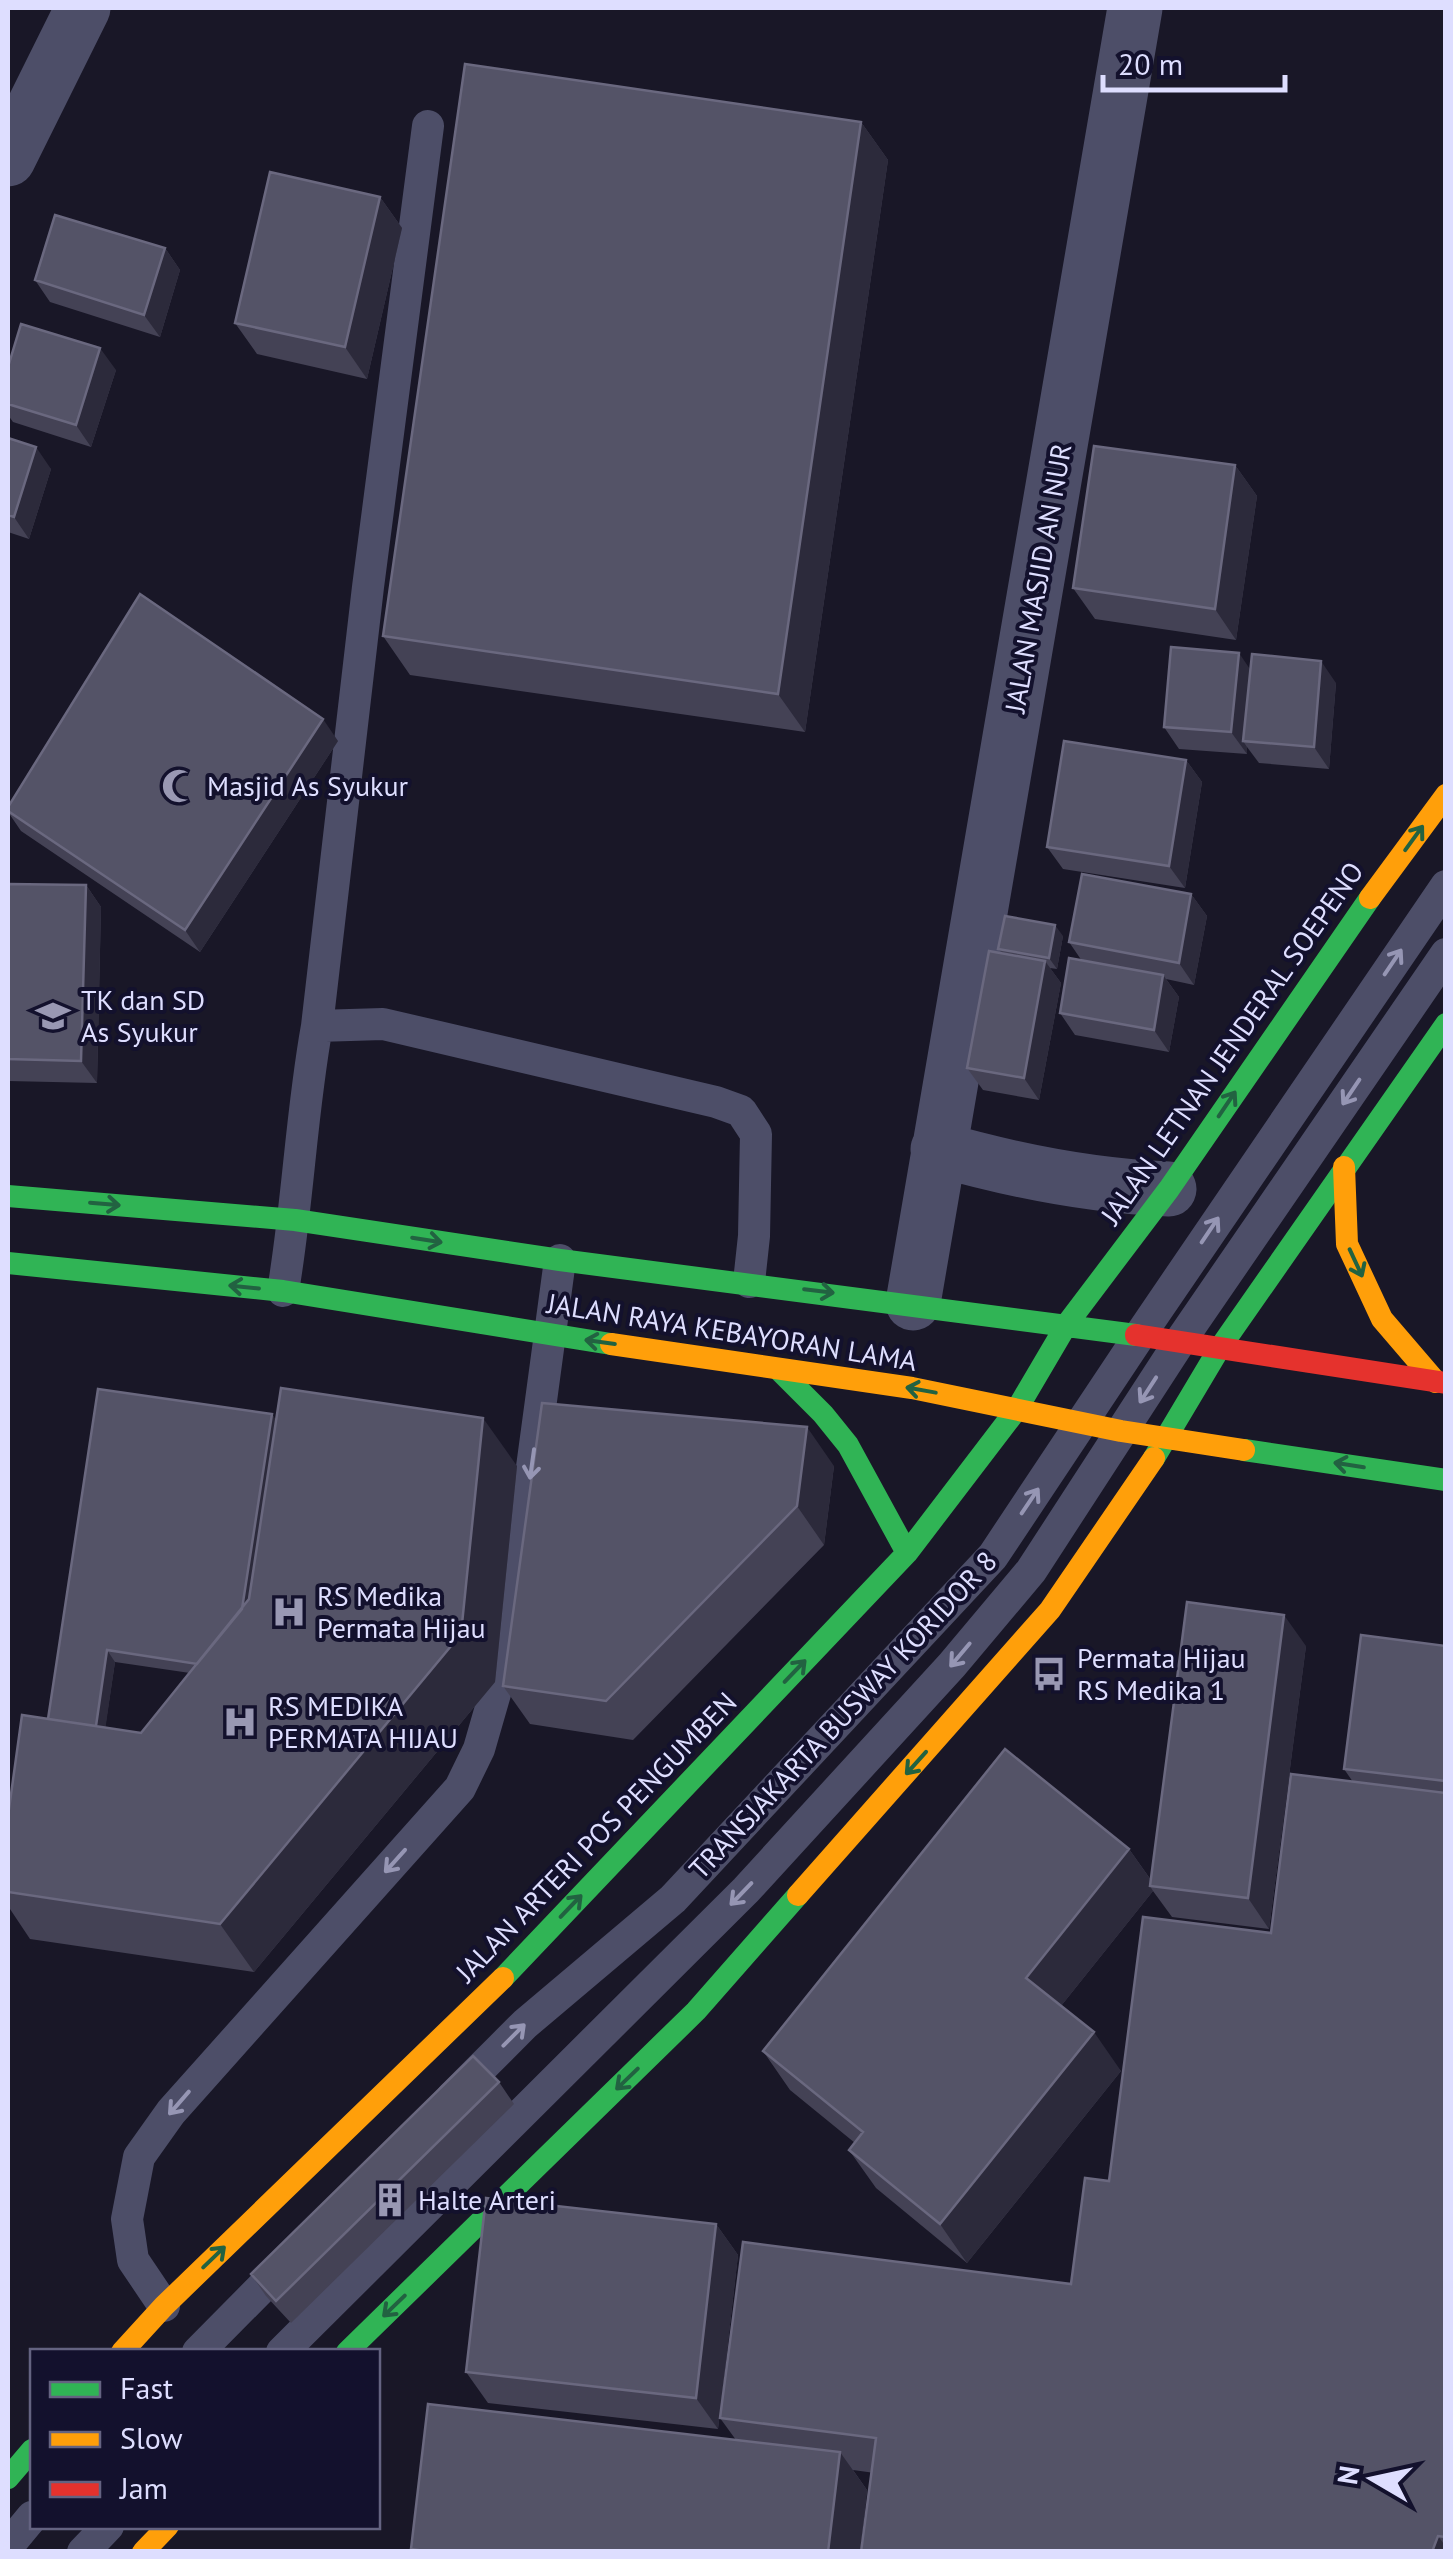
<svg xmlns="http://www.w3.org/2000/svg" width="1453" height="2559" viewBox="0 0 1453 2559" font-family="'PT Sans',sans-serif">
<style>
.lines{fill:none;stroke-linecap:round;stroke-linejoin:round}
.lane{stroke:#4d4e68;stroke-width:32}
.street{stroke:#4d4e68;stroke-width:55}
.fast{stroke:#30b455;stroke-width:22}
.slow{stroke:#ff9f0a;stroke-width:22}
.jam{stroke:#e5322d;stroke-width:22}
.wall{fill:#444255;fill-rule:evenodd}
.shaded-wall{fill:#2c2a3b}
.building{fill:#545367;stroke:#6a687f;stroke-width:2.5}
.oneway{stroke:#226241}
.oneway2{stroke:#9696b4}
.labels{text-anchor:middle;stroke-width:8;stroke-linejoin:round;paint-order:stroke}
.street-label{font-size:28px;fill:#dedeff;stroke:#13112d}
.poi-label{font-size:28px;fill:#dedeff;stroke:#13112d;text-anchor:start}
</style>
<rect width="100%" height="100%" fill="#191727"/>
<g class="lines">
<path class="lane" d="M317,1026L368,587L428,126
M283,1291C298,1203 301,1114 317,1026L383,1024L716,1102L741,1111L756,1134L754,1236L749,1282
M452,2097L525,2024L673,1899L993,1556L1140,1335L1446,886
M164,2306L133,2260L127,2219L139,2157L171,2112L460,1788L479,1749L507,1652L560,1260
M198,2352L290,2259
M282,2352L746,1890L952,1665L1031,1571L1179,1343L1446,954
M8,2546L32,2517
M83,2552L108,2526"/>
<path class="street" d="M8,159L83,8
M938,1149C1015,1171 1089,1186 1169,1189
M913,1303L1135,8"/>
<path class="fast" d="M8,1196L295,1220L560,1260L1136,1335
M8,1263L283,1291L611,1344
M778,1369L823,1414L848,1445L907,1553
M1244,1450L1446,1480
M1154,1458L1219,1349L1446,1024
M503,1978L907,1553L1017,1409L1067,1324L1169,1189L1370,898
M347,2352L696,2011L798,1895
M8,2478L32,2450"/>
<path class="slow" d="M1370,898L1446,795
M1344,1167L1347,1244L1382,1319L1436,1382
M611,1344L912,1388L1121,1431L1244,1450
M798,1895L1050,1610L1154,1458
M122,2352L164,2306L503,1978
M143,2552L168,2526"/>
<path class="jam" d="M1136,1335L1446,1383"/>
</g>
<path class="wall" d="M861,122L888,160L805,732L410,675L383,636Z
M380,197L402,228L367,379L257,354L235,323Z
M165,248L180,270L160,337L50,302L35,280Z
M116,370L91,447L13,422L8,415V404Z
M8,438L51,469L29,539L8,532Z
M1235,465L1257,496L1236,640L1095,619L1073,588Z
M1250,670L1336,683L1329,769L1259,763L1247,747V754L1179,749L1164,727Z
M338,741L200,952L21,831L8,812V807Z
M1186,760L1202,782L1185,888L1063,869L1047,847Z
M8,884L86,885L101,907L97,1083L8,1081Z
M1191,894L1207,916L1194,985L1166,979L1179,997L1169,1052L1075,1035L1060,1013L1082,961L1069,942Z
M1063,936L1057,969L1050,968L1061,983L1039,1100L983,1090L967,1068L1002,953L998,949Z
M272,1414L276,1421L517,1466L495,1682L254,1972L30,1939L8,1906V1816L48,1719ZM115,1662L190,1673L141,1733L105,1728Z
M834,1466L824,1545L633,1740L530,1724L503,1686Z
M1306,1646L1269,1929L1172,1917L1153,1891L1061,2006L1121,2071L967,2263L876,2188L849,2150L855,2143L790,2090L763,2051L1129,1849L1151,1880Z
M1446,1646V2552L853,2470L867,2490L860,2552H431L736,2440L720,2418L1071,2284L1109,2181L1271,1933L1353,1782L1344,1769Z
M499,2082L514,2104L291,2323L266,2296L251,2274Z
M716,2224L738,2255L718,2429L488,2403L466,2372Z"/>
<path class="shaded-wall" d="M861,122L888,160L805,732L778,694Z
M380,197L402,228L367,379L345,347Z
M165,248L180,270L160,337L144,315Z
M100,348L116,370L91,447L76,425Z
M36,447L51,469L29,539L14,517Z
M1235,465L1257,496L1236,640L1215,609Z
M1239,653L1254,675L1243,741L1247,747V754L1231,732Z
M1321,661L1336,683L1329,769L1314,747Z
M323,719L338,741L200,952L185,930Z
M1186,760L1202,782L1185,888L1169,866Z
M86,885L101,907L97,1083L81,1061Z
M1191,894L1207,916L1194,985L1179,963Z
M1055,925L1063,936L1057,969L1049,958Z
M1045,961L1061,983L1039,1100L1024,1078Z
M1163,975L1179,997L1169,1052L1154,1030Z
M272,1414L280,1426L240,1681L232,1669Z
M483,1418L517,1466L495,1682L254,1972L220,1924Z
M807,1427L834,1466L824,1545L797,1506Z
M1284,1615L1306,1646L1269,1929L1248,1898Z
M107,1650L115,1662L104,1738L96,1726Z
M1129,1849L1155,1886H1150L1153,1891L1053,2016L1026,1978Z
M1094,2032L1121,2071L967,2263L940,2224Z
M716,2224L738,2255L718,2429L696,2398Z
M840,2452L867,2490L860,2552H828Z
M1438,2536L1446,2547V2552H1432Z"/>
<path class="building" d="M465,64L861,122L778,694L383,636Z
M270,172L380,197L345,347L235,323Z
M55,215L165,248L144,315L35,280Z
M21,324L100,348L76,425L8,404V367Z
M8,438L36,447L14,517L8,515Z
M1094,446L1235,465L1215,609L1073,588Z
M140,594L323,719L185,930L8,811V807Z
M1171,647L1239,653L1231,732L1164,727Z
M1252,654L1321,661L1314,747L1243,741Z
M1064,741L1186,760L1169,866L1047,847Z
M1082,874L1191,894L1179,963L1069,942Z
M8,884L86,885L81,1061L8,1059Z
M1005,916L1055,925L1049,958L998,949Z
M989,951L1045,961L1024,1078L967,1068Z
M1069,958L1163,975L1154,1030L1060,1013Z
M281,1388L483,1418L461,1634L220,1924L8,1892V1816L22,1715L141,1733L249,1599Z
M98,1389L272,1414L242,1609L197,1664L107,1650L96,1726L48,1719Z
M542,1403L807,1427L797,1506L606,1701L503,1686Z
M1187,1602L1284,1615L1248,1898L1150,1886Z
M1361,1635L1446,1646V1781L1344,1769Z
M1005,1749L1129,1849L1026,1978L1094,2032L940,2224L849,2150L863,2132L763,2051Z
M1291,1774L1446,1793V2537L1438,2536L1432,2552H861L876,2438L720,2418L743,2242L1071,2284L1085,2178L1109,2181L1143,1917L1271,1933Z
M473,2056L499,2082L276,2301L251,2274Z
M486,2198L716,2224L696,2398L466,2372Z
M428,2404L840,2452L828,2552H431L411,2549Z"/>
<defs><path id="oneway-shaft" d="M-6 0H5M1.5-3L5.5 0L1.5 3" fill="none" stroke-width="1.6" stroke-linecap="round" stroke-linejoin="round" transform="scale(2.5)"/></defs>
<g class="oneway">
<use href="#oneway-shaft" transform="translate(1414 838) rotate(-54)"/>
<use href="#oneway-shaft" transform="translate(1227 1104) rotate(-56)"/>
<use href="#oneway-shaft" transform="translate(105 1204) rotate(5)"/>
<use href="#oneway-shaft" transform="translate(427 1240) rotate(9)"/>
<use href="#oneway-shaft" transform="translate(1356 1263) rotate(65)"/>
<use href="#oneway-shaft" transform="translate(244 1287) rotate(-174)"/>
<use href="#oneway-shaft" transform="translate(819 1291) rotate(7)"/>
<use href="#oneway-shaft" transform="translate(600 1342) rotate(-172)"/>
<use href="#oneway-shaft" transform="translate(921 1390) rotate(-170)"/>
<use href="#oneway-shaft" transform="translate(1349 1465) rotate(-171)"/>
<use href="#oneway-shaft" transform="translate(795 1671) rotate(-46)"/>
<use href="#oneway-shaft" transform="translate(916 1763) rotate(132)"/>
<use href="#oneway-shaft" transform="translate(571 1906) rotate(-46)"/>
<use href="#oneway-shaft" transform="translate(627 2079) rotate(136)"/>
<use href="#oneway-shaft" transform="translate(214 2257) rotate(-44)"/>
<use href="#oneway-shaft" transform="translate(394 2306) rotate(136)"/>
</g>
<g class="oneway2">
<use href="#oneway-shaft" transform="translate(1393 962) rotate(-56)"/>
<use href="#oneway-shaft" transform="translate(1351 1092) rotate(124)"/>
<use href="#oneway-shaft" transform="translate(1210 1230) rotate(-56)"/>
<use href="#oneway-shaft" transform="translate(1148 1390) rotate(123)"/>
<use href="#oneway-shaft" transform="translate(532 1464) rotate(98)"/>
<use href="#oneway-shaft" transform="translate(1030 1501) rotate(-56)"/>
<use href="#oneway-shaft" transform="translate(960 1655) rotate(130)"/>
<use href="#oneway-shaft" transform="translate(395 1861) rotate(132)"/>
<use href="#oneway-shaft" transform="translate(741 1894) rotate(134)"/>
<use href="#oneway-shaft" transform="translate(514 2035) rotate(-45)"/>
<use href="#oneway-shaft" transform="translate(179 2103) rotate(131)"/>
</g>
<defs>
<g id="mosque-bare" transform="scale(2.7)"><path d="M3.5-4.9A6 6 0 1 0 3.5 4.9A5 5 0 1 1 3.5-4.9Z" fill="#9998b3" stroke="#13112d" stroke-width="2.5" paint-order="stroke"/></g>
<g id="school-bare" transform="scale(2.7)"><path d="M0-5L7-2L0 1L-7-2ZM-4 1L0 2.5L4 1V4Q0 6-4 4Z" fill="#9998b3" stroke="#13112d" stroke-width="2.5" paint-order="stroke"/></g>
<g id="hospital-bare" transform="scale(2.7)"><path d="M-5-5h3v3.5h4V-5h3V5h-3V1.5h-4V5h-3Z" fill="#9998b3" stroke="#13112d" stroke-width="2.5" paint-order="stroke"/></g>
<g id="bus-bare" transform="scale(2.7)"><path d="M-5-6H5V4H4V6H2V4H-2V6H-4V4H-5ZM-3.5-4V0h7V-4ZM-3.5 1.2v1.5H-2V1.2ZM2 1.2v1.5H3.5V1.2Z" fill="#9998b3" stroke="#13112d" stroke-width="2.5" paint-order="stroke"/></g>
<g id="building-bare" transform="scale(2.7)"><path d="M-4-6H4V6H1V3H-1V6H-4ZM-2.5-4.3h1.7v1.8h-1.7ZM.8-4.3h1.7v1.8H.8ZM-2.5-1h1.7V.8h-1.7ZM.8-1h1.7V.8H.8Z" fill="#9998b3" stroke="#13112d" stroke-width="2.5" paint-order="stroke"/></g>
</defs>
<g fill-rule="evenodd">
<use href="#mosque-bare" x="179" y="786"/>
<use href="#school-bare" x="53" y="1016"/>
<use href="#hospital-bare" x="289" y="1612"/>
<use href="#bus-bare" x="1049" y="1674"/>
<use href="#hospital-bare" x="240" y="1722"/>
<use href="#building-bare" x="390" y="2200"/>
</g>
<g class="labels">
<g class="street-label">
<text transform="translate(1038 578) rotate(-80)" y="10">JALAN MASJID AN NUR</text>
<text transform="translate(1232 1043) rotate(-55)" y="10">JALAN LETNAN JENDERAL SOEPENO</text>
<text transform="translate(732 1332) rotate(9)" y="10">JALAN RAYA KEBAYORAN LAMA</text>
<text transform="translate(843 1715) rotate(-47)" y="10">TRANSJAKARTA BUSWAY KORIDOR 8</text>
<text transform="translate(596 1837) rotate(-46)" y="10">JALAN ARTERI POS PENGUMBEN</text>
</g>
<g class="poi-label">
<text x="207" y="796">Masjid As Syukur</text>
<text x="81" y="1010">TK dan SD<tspan x="81" dy="32">As Syukur</tspan></text>
<text x="317" y="1606">RS Medika<tspan x="317" dy="32">Permata Hijau</tspan></text>
<text x="1077" y="1668">Permata Hijau<tspan x="1077" dy="32">RS Medika 1</tspan></text>
<text x="268" y="1716">RS MEDIKA<tspan x="268" dy="32">PERMATA HIJAU</tspan></text>
<text x="418" y="2210">Halte Arteri</text>
</g>
</g>
<rect width="1453" height="2559" fill="none" stroke="#dedeff" stroke-width="20"/>
<rect x="30" y="2349" width="350" height="180" fill="#13112d" stroke="#646381" stroke-width="2.5"/>
<rect x="50" y="2382" width="50" height="15" fill="#30b455" stroke="#646381" stroke-width="2.5"/>
<text x="120" y="2399" font-size="30" fill="#dedeff">Fast</text>
<rect x="50" y="2432" width="50" height="15" fill="#ff9f0a" stroke="#646381" stroke-width="2.5"/>
<text x="120" y="2449" font-size="30" fill="#dedeff">Slow</text>
<rect x="50" y="2482" width="50" height="15" fill="#e5322d" stroke="#646381" stroke-width="2.5"/>
<text x="120" y="2499" font-size="30" fill="#dedeff">Jam</text>
<g transform="translate(1373 2479) rotate(279)" stroke="#13112d" stroke-width="8" paint-order="stroke">
<path d="M0-8L18 38L0 25L-18 38Z" fill="#dedeff"/>
<text y="-15" font-size="28" font-weight="bold" text-anchor="middle" fill="#dedeff">N</text>
</g>
<path d="M1103 75v15h182v-15" fill="none" stroke="#dedeff" stroke-width="5"/>
<text x="1118" y="75" font-size="30" fill="#dedeff" stroke="#13112d" stroke-width="8" paint-order="stroke">20 m</text>
</svg>
